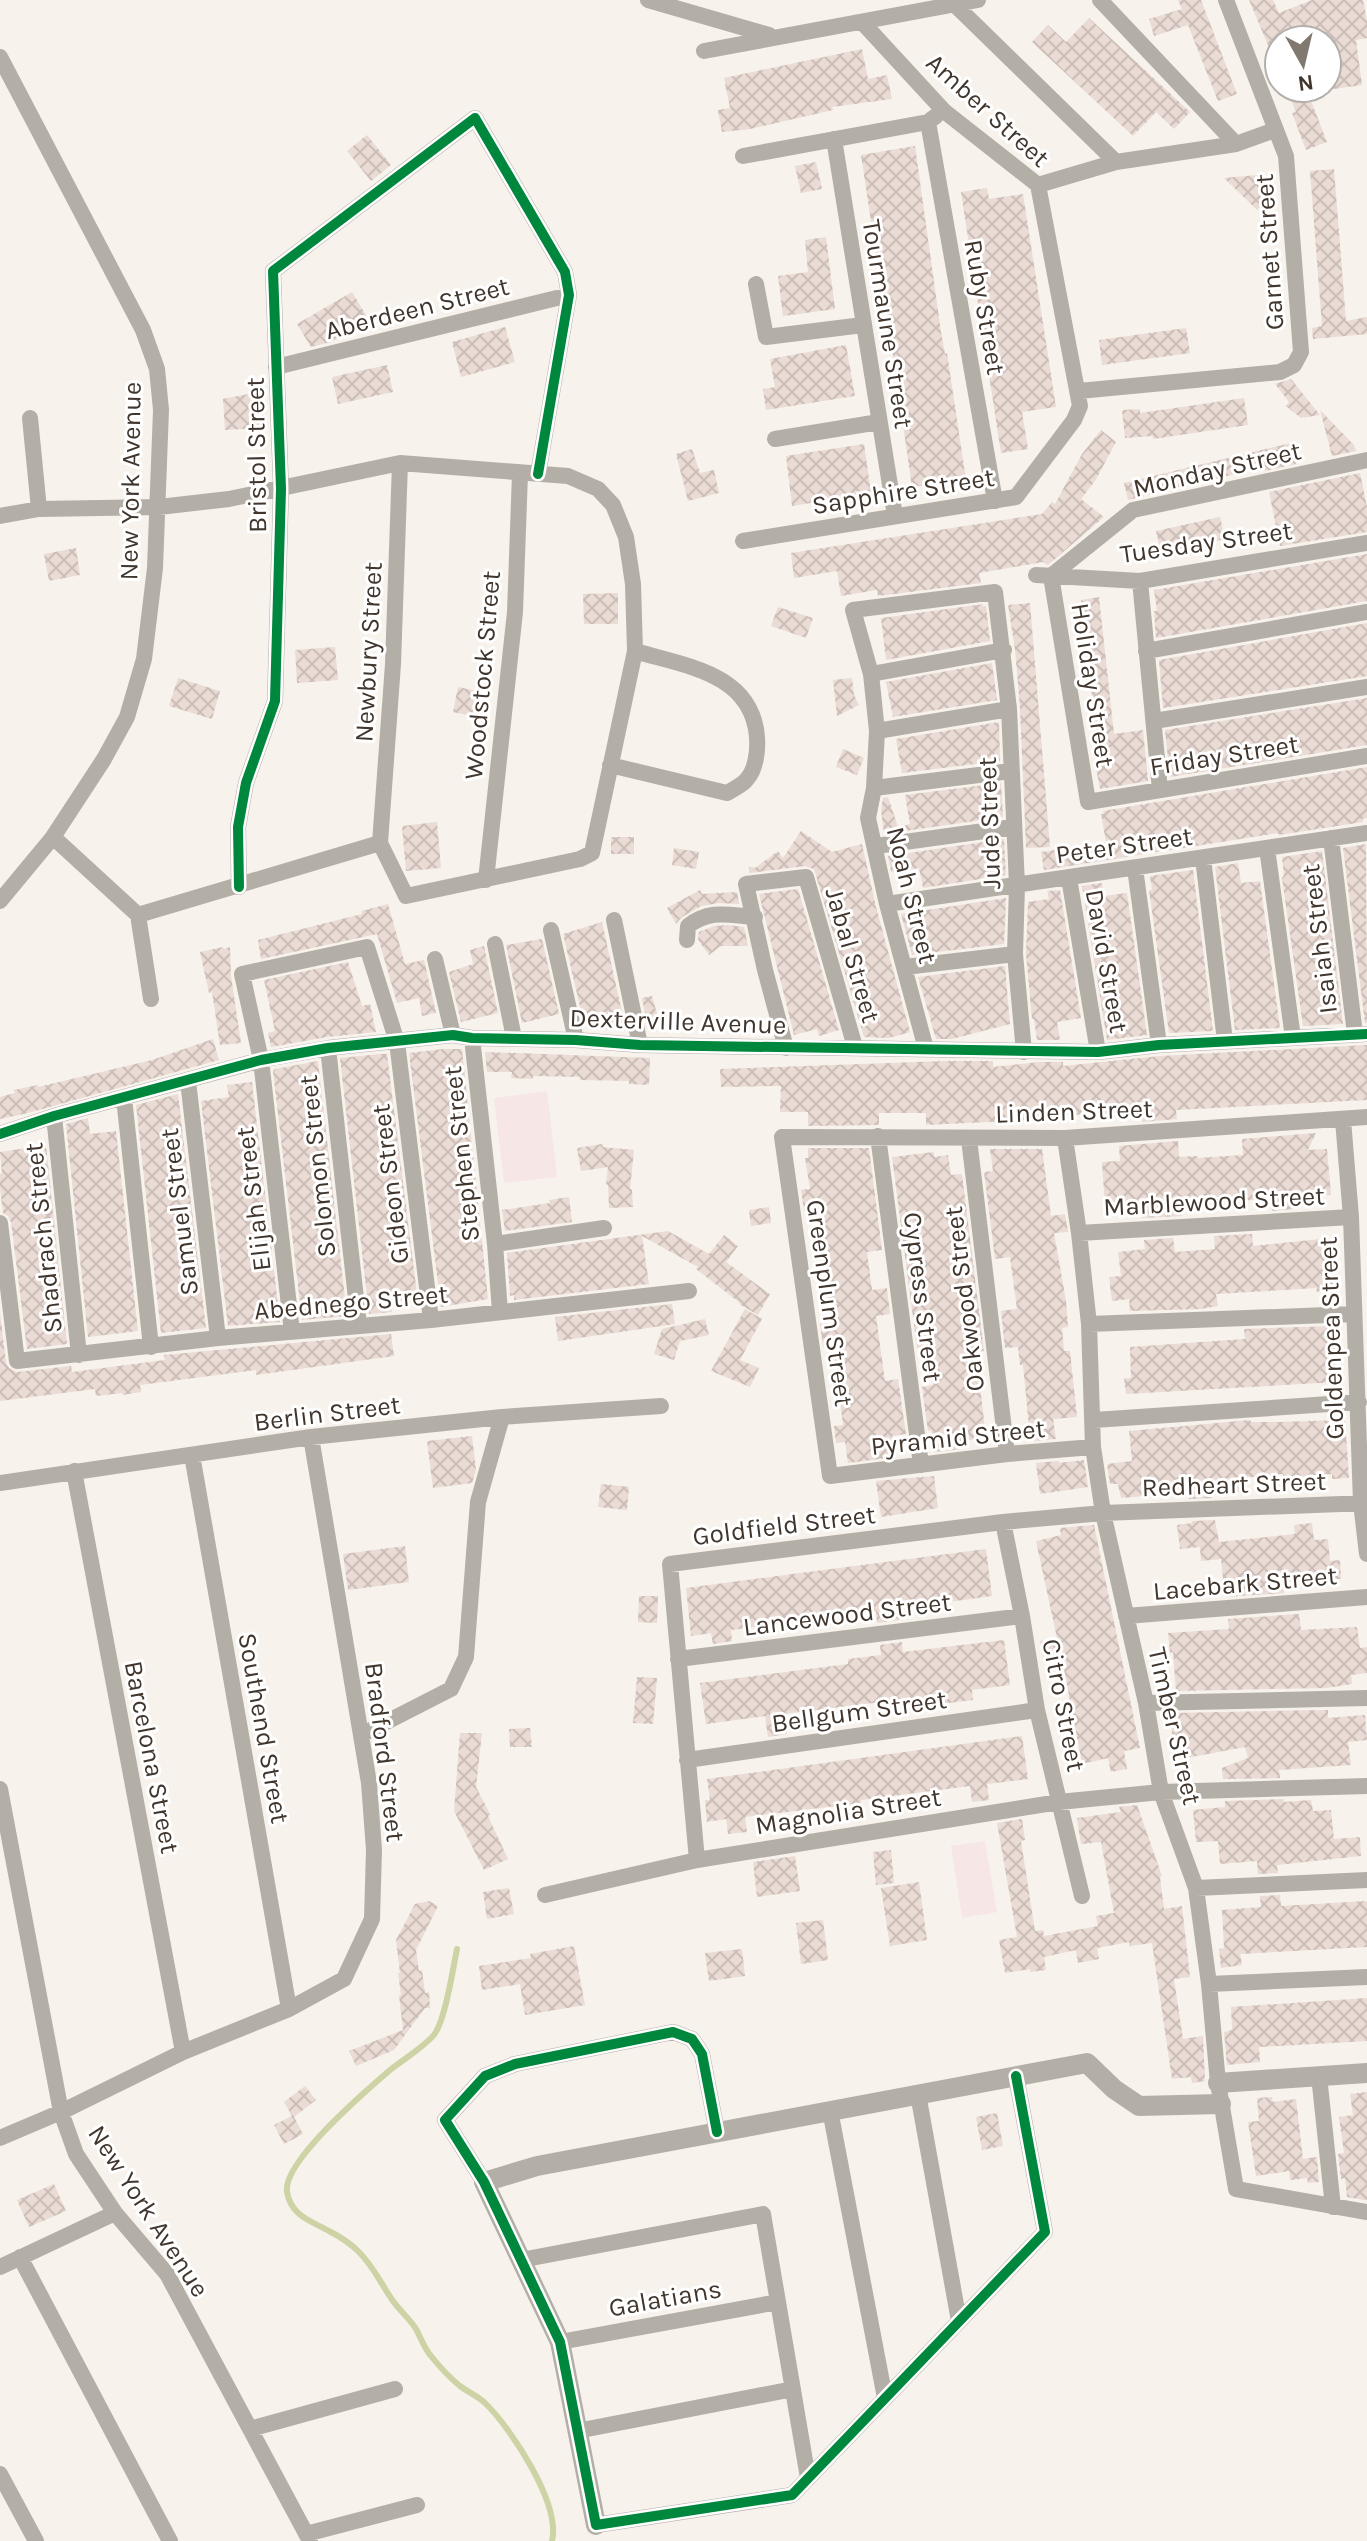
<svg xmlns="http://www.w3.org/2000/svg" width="1367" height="2541" viewBox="0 0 1367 2541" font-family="Karla,sans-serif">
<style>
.garden{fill:#f7e6e6}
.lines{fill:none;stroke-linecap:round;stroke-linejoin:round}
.stream{stroke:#cdd3a4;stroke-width:6}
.building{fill:url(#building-cross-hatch)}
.minor{stroke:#b3afa6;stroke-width:16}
.tertiary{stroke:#b3afa6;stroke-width:20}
.cycleway-casing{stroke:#fff;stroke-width:15}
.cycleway{stroke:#00873e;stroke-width:10}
.labels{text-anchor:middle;stroke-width:6;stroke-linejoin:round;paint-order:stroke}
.street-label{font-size:26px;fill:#41362e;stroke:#fff}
</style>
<defs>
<pattern id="building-cross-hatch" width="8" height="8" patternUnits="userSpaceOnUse" patternTransform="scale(2)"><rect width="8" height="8" fill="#ebdbd5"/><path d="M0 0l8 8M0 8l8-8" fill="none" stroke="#cbbdb7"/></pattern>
</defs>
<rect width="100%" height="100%" fill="#f7f2ec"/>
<path class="garden" d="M547,1091L557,1177L504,1183L494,1098Z
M985,1841L997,1912L962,1918L951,1846Z"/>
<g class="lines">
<path class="stream" d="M457,1949C453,1968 445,2023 433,2036C421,2049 404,2059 390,2070C367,2090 282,2162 287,2192C291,2216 311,2221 329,2231C339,2236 351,2244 359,2252C374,2267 381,2284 393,2301C400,2311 410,2319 416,2329C421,2338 424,2348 431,2356C439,2366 450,2378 460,2386C468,2392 478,2396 485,2403C511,2428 561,2504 552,2541"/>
</g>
<path class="building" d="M1178,0H1201L1237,94L1218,101L1188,25L1154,36L1149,19L1182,9Z
M1249,0H1273L1279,13L1312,0H1363L1367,21V38L1356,40L1362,85L1327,90V40H1279V71Z
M1089,18L1190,112L1174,129L1156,112L1133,136L1032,42L1048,25L1066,42Z
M862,49L868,79L887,75L892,99L832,107L833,110L750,129L722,132L718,110L730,108L724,78Z
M1286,88H1306L1327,142L1306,150L1292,113L1296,112Z
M367,135L391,165L371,181L347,151Z
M915,146L941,332L945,354L947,353L966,480L912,487L882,280L880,281L861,155Z
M816,162L822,189L801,193L795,166Z
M1334,169L1346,321L1367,317V334L1313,339L1312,328L1322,326L1310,171Z
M1258,175L1275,191L1257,210L1224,178Z
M987,188L989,199L1023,194L1056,407L1022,412L1028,449L1001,453L961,192Z
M826,237L835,309L783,316L778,276L808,272L805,240Z
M352,292L369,320L331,342L311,347L297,324Z
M505,327L515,362L461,377L452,342Z
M1186,328L1190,353L1102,365L1099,340Z
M846,345L855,396L766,410L763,389L775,387L770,359Z
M387,365L393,392L338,404L332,377Z
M1291,379L1320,415L1301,418L1286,406L1289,402L1275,384Z
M258,392L260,428L225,430L223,399Z
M1244,398L1248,425L1153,439V436L1125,438L1122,410L1140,409V413Z
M1320,410L1354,445L1356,451L1332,456Z
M1101,430L1116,442L1095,481L1081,499L1104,517L1048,565L1043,562L979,573L981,583L878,596L877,590L841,596L837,571L794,578L791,553L1042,514L1052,502L1055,504L1082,454Z
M1291,443L1296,464L1265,471L1264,467L1128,500L1124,483Z
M864,444L871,493L792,506L786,456Z
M692,449L700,473L714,470L719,493L688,501L676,454Z
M1360,473L1367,507V532L1280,546L1269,492Z
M1220,517L1225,539L1161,553L1156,531Z
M76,548L80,575L49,581L44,554Z
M1367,554V601L1156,638L1154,611H1157L1154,590Z
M618,593V624H584L583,594Z
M1099,597L1114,734L1143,730L1148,781L1100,789L1096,768L1100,767L1081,600Z
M1030,603L1050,847L1026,848L1020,708L1015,649L1008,605Z
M984,604L982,606H986L990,641L886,660L881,618Z
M778,607L813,618L806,638L771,626Z
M1367,623V676L1163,708L1159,660Z
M335,647L338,680L297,683L295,650Z
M992,663L997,700L893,717L886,682Z
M178,678L220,691L212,719L169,706Z
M852,678L854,695L859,705L837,716L833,680Z
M458,687L477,691L472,716L453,712Z
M1367,698V745L1170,777L1165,730Z
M999,722L1000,761L902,773L896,739Z
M843,749L864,758L857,775L836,767Z
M1367,767V818L1362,819L1363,822L1279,835L1278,833L1044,870L1041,852L1106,842L1101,814H1104L1103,811Z
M1001,783L1003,817L884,834L881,810L883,798L888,797L898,827L910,824L905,795Z
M437,822L441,868L406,871L402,826Z
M801,831L832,852L862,844L876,907L910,1032L889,1038L864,1037L814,869L805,866L749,873V867L755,868L778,851L783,858Z
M611,837H634V854H611Z
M1004,839L1006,875L923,888L919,868L891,872L888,856Z
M1366,844L1367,1023H1365L1343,848Z
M674,848L699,852L696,869L672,865Z
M1322,851L1343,1024L1303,1026L1282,878L1284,875L1282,857Z
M1238,863L1241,883L1260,881L1280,1028L1235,1030L1215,867Z
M1193,870L1213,1031L1169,1033L1149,890H1152L1150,876Z
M1102,883L1104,896L1127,893L1147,1035L1107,1040L1082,886Z
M798,889L839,1030L819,1036L817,1029L794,1035L759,894Z
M700,890L702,894L737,892L739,904L719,903L701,906L682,917L676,924L667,908Z
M1060,890L1081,1018L1057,1022L1060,1040H1037L1034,1019H1032L1026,954L1028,902L1049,899L1047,891Z
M1006,898L1004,944L912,955L901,914Z
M388,904L405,964L424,960L436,1013L422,1016L419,998L397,1003L377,934L261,959L258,940L362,914V911Z
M602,922L625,1026L606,1030L602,1014L583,1019L563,934Z
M727,925L744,927L748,946H721L709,955L698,940L699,932L714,926Z
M542,939L559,1014L522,1023L506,945Z
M484,946L498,1013L461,1022L449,972L473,964L470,950Z
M223,947L224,949L230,947L231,976L241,1043L220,1045L212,992L209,993L200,952Z
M348,962L362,1006L370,1004L376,1032L327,1037L271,1047L268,1033L275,1031L264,980Z
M1005,966L1010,1024L952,1039H936L918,977Z
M652,996L659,1021L647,1024L642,998Z
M213,1039L219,1060L28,1113L0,1119V1097L15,1093L14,1090L38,1085V1087L152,1060Z
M1367,1045V1100L1176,1110L1177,1119L1142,1122V1111L1088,1115L1051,1114L1052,1119L926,1125V1113H879V1125L808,1126V1112H780L781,1086L721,1087L720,1069L947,1061H993V1067L1040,1062H1063V1066L1160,1056Z
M443,1049H462L488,1299L441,1307L409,1053Z
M485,1052L650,1058L649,1085L629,1084V1081L580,1080V1077L533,1076V1079L511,1078L512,1072H487Z
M380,1054H387L418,1302L391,1306L392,1312L369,1314L340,1058Z
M318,1061L347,1316L302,1320L273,1071L275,1069Z
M252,1082L280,1322L228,1326L201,1101L229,1097L227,1085Z
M178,1094L206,1328L161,1333L136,1105Z
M88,1118L90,1134L116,1131L138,1331L88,1337L66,1124Z
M1316,1133L1308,1150L1327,1149L1331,1195L1292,1198L1293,1209L1272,1211L1271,1199L1213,1202V1200L1181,1202L1182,1216L1142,1218L1141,1205L1105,1207L1102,1162L1120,1161L1119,1146L1178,1141L1179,1157L1198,1156V1158L1243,1155L1242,1139Z
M602,1144L603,1147L634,1150L630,1189H632L633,1207L609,1208L608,1185L606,1184L608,1167L581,1171L577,1148Z
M46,1145L67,1344L27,1349L11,1222L8,1216L3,1213L0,1188V1174L2,1173L0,1152Z
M808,1148H869L882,1250L867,1252L872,1290L887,1288L890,1314L876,1316L885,1381L898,1379L906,1434L892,1436L895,1457L848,1463L845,1442L836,1443L834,1426L843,1425L833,1345L823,1347L820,1324L831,1323L815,1210L804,1211L801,1190L810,1189L805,1158H808Z
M990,1149H1042L1051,1216L1065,1214L1068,1232L1054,1233L1066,1301L1068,1327L1062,1328L1064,1351H1070L1077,1417L1053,1419L1056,1439L1033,1441L1032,1437H1030L1023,1365H1020L1018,1347L1005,1348L1001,1311L1017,1309L1010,1257L995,1259L984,1172L993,1171Z
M934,1152V1157L948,1155L951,1175L962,1174L984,1351L976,1352L986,1438L961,1441L962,1449L934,1452L931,1430L928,1431L922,1387L933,1385L928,1346L917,1348L892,1157Z
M569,1197L572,1222L505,1231L502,1210L550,1203L549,1200Z
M769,1207L771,1223L751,1226L749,1210Z
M668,1231L709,1254L724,1235L738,1246L726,1262L770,1294L758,1315L739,1304L740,1303L696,1269L698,1267L642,1236L649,1284L514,1300V1295L510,1296L507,1253Z
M1252,1234L1253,1246L1330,1238L1337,1290L1317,1292L1316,1288L1216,1294L1218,1306L1200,1309L1130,1311L1129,1299L1112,1301L1109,1277L1121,1276L1118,1252L1145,1249L1144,1240L1173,1238L1175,1252L1215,1249L1214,1236Z
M672,1304L675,1324L558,1341L555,1317Z
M745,1309L762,1319L740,1360L759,1368L750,1387L711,1371Z
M0,1313L6,1363L9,1368L17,1372L71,1366L72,1372L165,1360L164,1355L391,1334L394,1356L256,1375V1370L140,1385L141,1392L123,1395L122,1393L96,1396L95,1389L0,1401Z
M705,1319L709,1335L680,1341L674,1360L654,1354L662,1329Z
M1333,1326L1338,1382L1126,1394L1124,1378H1131L1130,1347L1245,1339L1244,1329Z
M1250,1420L1251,1422H1280L1345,1420L1349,1478L1332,1479V1474L1283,1478V1474L1242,1478L1244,1491L1211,1495L1212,1498L1189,1499V1492L1121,1498L1118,1484H1110L1107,1464L1132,1461L1129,1431Z
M472,1436L476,1470L472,1483L433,1488L427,1441Z
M1084,1460L1088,1487L1040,1494L1036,1463L1059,1461V1463Z
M934,1476L938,1508L881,1517L876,1481Z
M601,1484L629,1487L627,1510L598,1507Z
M1215,1520L1219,1542L1295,1534L1294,1525L1312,1523L1314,1540L1328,1539L1330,1561L1340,1560L1341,1579L1283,1581L1284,1593L1225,1597L1221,1559L1201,1561L1200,1547L1180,1549L1177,1525L1192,1523V1521Z
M1094,1525L1140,1748L1124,1751L1127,1769L1111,1772L1108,1758L1082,1764L1062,1659L1044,1663L1040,1641L1057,1638L1036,1541L1061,1535L1060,1528Z
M405,1546L409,1582L348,1590L343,1554Z
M986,1549L992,1596L897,1609L899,1620L877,1623L876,1611L731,1630L732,1641L713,1644L711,1633L691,1636L686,1588Z
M639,1596H658L657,1623L638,1622Z
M1299,1614L1301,1630L1357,1627L1360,1648L1367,1647V1673L1351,1675L1352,1684L1326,1688L1176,1691L1173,1652L1170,1653L1168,1633L1229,1629L1228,1619Z
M1004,1640L1010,1685L972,1690L973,1700L915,1707L914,1698L784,1714L787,1734L768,1737L765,1716L706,1724L700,1683L848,1664V1659L881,1655L880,1645L902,1642L903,1652Z
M637,1677L657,1678L653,1724L633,1723Z
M1328,1710V1718L1365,1715L1367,1740L1348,1742L1351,1765L1279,1770L1280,1778L1223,1779L1222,1768L1248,1758L1245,1747L1186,1758L1185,1748L1173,1749L1171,1713Z
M530,1728L532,1747H510L509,1729Z
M460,1733H482L476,1787L490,1814L488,1816L508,1859L484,1870L454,1811Z
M1022,1736L1028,1779L987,1784L989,1800L972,1802L970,1786L861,1800V1803L745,1817L747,1832L728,1834L726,1819L707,1822L705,1800H710L707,1779Z
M1283,1799L1284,1802L1311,1800L1313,1811L1331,1810L1334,1839L1360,1837L1361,1856L1277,1865L1278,1873L1258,1874L1257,1861L1220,1864L1218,1841L1196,1842L1193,1810L1225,1807V1801Z
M1137,1805L1162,1876L1160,1877L1164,1909L1182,1906L1190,1977L1174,1979L1183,2039L1203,2036L1205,2081L1192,2083L1191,2077L1172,2079L1152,1943L1130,1946L1129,1942L1097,1948L1099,1959L1078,1963L1076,1950L1044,1957L1046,1970L1030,1972V1969L1005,1973L999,1940L1017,1937L997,1823L1022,1819L1025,1840L1021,1841L1035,1931L1043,1930L1044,1936L1098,1926L1096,1916L1114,1913L1101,1842L1081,1844L1077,1818L1121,1812L1119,1807Z
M891,1850L894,1883L876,1885L873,1852Z
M795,1856L800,1891L757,1897L753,1862Z
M919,1882L927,1940L890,1946L881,1888Z
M509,1888L514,1914L487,1919L483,1892Z
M1280,1895L1281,1906L1367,1901V1947L1240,1954L1242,1965L1221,1968L1219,1949L1224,1948L1222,1910L1261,1907L1260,1896Z
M429,1901L438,1906L416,1950L419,1971L422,1970L425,1993L429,1992L430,2008H425L394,2050L356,2066L349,2051L403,2030L399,1995H401L398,1973H400L396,1940L415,1904Z
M823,1920L828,1960L801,1964L796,1923Z
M574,1946L585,2005L525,2015L520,1984L482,1990L479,1966L531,1958L530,1954Z
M742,1949L745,1976L709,1981L705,1953Z
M1367,1998V2041L1259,2047L1260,2062L1227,2065L1224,2032L1232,2030L1231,2007Z
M305,2086L316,2100L294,2117L303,2134L284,2144L274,2125L292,2116L284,2102Z
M1367,2092V2200H1364L1347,2197L1345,2178L1341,2179L1338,2154L1344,2153L1339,2117L1353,2115L1350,2094Z
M1272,2097L1273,2102L1296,2099L1303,2159L1317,2157L1319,2182L1308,2183L1307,2178L1290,2180L1289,2171L1256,2176L1248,2122L1259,2121L1257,2098Z
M997,2113L1003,2146L982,2150L976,2117Z
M54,2184L66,2211L29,2227L17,2200Z"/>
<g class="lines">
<path class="minor" d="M648,0L769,35
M950,0L1116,162
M1100,0L1236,144
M704,51L978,0
M0,57L143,330L157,369L161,410L155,568L144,659L127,717L104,759L53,837L0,901
M928,122L995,501
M834,139L895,516
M743,156L928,122L936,116
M1038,185L1116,162L1236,144L1275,130
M756,284L766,337L863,325
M276,367L569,295
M1079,391L1280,372L1294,365L1301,352L1286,156L1226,0
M30,418L39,509
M775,439L879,422
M0,516L39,509L159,507L229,499L400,463L568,476L598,489L613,505L626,537L633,584L635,651L592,853L580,859L406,896L380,843
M743,541L1016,497L1074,420L1080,406L1038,185L944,111L862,22
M1036,575L1140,581L1367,543
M1051,576L1088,802L1367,756
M1051,576L1133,510L1367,460
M1140,581L1160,790
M1146,651L1367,612
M871,674L1004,650
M1154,721L1367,687
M877,731L1009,709
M610,765L727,793C733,789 743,785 747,779C756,769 758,750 757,737C752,673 685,666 635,651
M874,788L1011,771
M53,837L138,915L380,843
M1331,838L1355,1034
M380,843L393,664L400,463
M876,846L1013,827
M1267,848L1293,1038
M1203,858L1225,1041
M1135,868L1159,1045
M1069,878L1098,1052
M486,880L515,612L520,474
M239,887L238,827L246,783L275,701L281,489L273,271L475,118L565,272L569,295L538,474
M887,904L1367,833
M138,915L151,999
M614,920L640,1045
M551,930L576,1040
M687,940L688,926C710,909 728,915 755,917
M495,944L514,1038
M435,959L453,1035
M905,967L1015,954
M472,1038L495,1244L500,1312
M328,1048L359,1325
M786,1048L765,970L746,884L806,877L855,1047
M926,1049L887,904L868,818L874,788L877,731L871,674L853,610L995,592L1009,709L1017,885L1015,954L1024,1052
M188,1081L218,1338
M124,1098L151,1347
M54,1116L79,1355
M1343,1120L1351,1217L1361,1503L1367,1554
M0,1134L54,1116L261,1060L328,1048L453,1035L472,1038L576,1040L640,1045L1098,1052L1159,1045L1367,1034
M878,1136L921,1465
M1065,1138L1079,1233L1089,1324L1093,1447L1103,1513L1146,1703L1161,1792L1196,1888L1209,1984L1218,2083L1236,2189L1367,2212
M969,1139L1007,1454
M0,1223L17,1361L218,1338L431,1320L689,1291
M1079,1233L1351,1217
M495,1244L604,1228
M1089,1324L1354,1314
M292,1332L261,1060L242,974L367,947L397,1042L431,1320
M1094,1420L1359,1402
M1093,1447L1007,1454L830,1476L782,1137L1065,1138L1367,1117
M192,1455L289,2009
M74,1471L183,2052
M0,1483L311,1437L502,1417L661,1406
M1003,1522L1022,1616L1037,1710L1082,1896
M1126,1616L1367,1597
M678,1659L1022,1616
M1146,1703L1367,1698
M363,1734L451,1689L466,1657L478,1502L502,1417
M687,1760L1037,1710
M0,1789L61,2112L76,2154L115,2213L167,2274L310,2541
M697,1860L670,1564L1003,1522L1103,1513L1367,1503
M1196,1888L1367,1880
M545,1895L697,1860L1059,1802L1161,1792L1367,1786
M1209,1984L1367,1977
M1319,2076L1333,2207
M918,2094L959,2321
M830,2110L885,2398
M0,2138L61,2112L183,2052L289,2009L344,1979L372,1919L374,1850L369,1783L311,1437
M484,2182L445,2120L485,2076L515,2064L673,2032L692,2039L702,2054L717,2132
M20,2257L170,2541
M521,2260L763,2214L808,2478
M0,2267L115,2213
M560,2342L778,2302
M250,2429L395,2389
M577,2431L793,2389
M0,2474L36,2541
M596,2525L792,2495L1045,2232L1016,2076
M306,2534L417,2505"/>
<path class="tertiary" d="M1218,2083L1367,2073
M596,2525L560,2342L484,2182L537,2166L1087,2063L1114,2089L1139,2106L1221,2104"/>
<g class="cycleway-casing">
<path id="cycleway" d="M239,887L238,827L246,783L275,701L281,489L273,271L475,118L565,272L569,295L538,474
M0,1134L54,1116L261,1060L328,1048L453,1035L472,1038L576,1040L640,1045L1098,1052L1159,1045L1367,1034
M717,2132L702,2054L692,2039L673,2032L515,2064L485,2076L445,2120L484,2182L560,2342L596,2525L792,2495L1045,2232L1016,2076"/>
</g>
<use href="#cycleway" class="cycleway"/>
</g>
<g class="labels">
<g class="street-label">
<text transform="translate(988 110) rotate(42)" y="9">Amber Street</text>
<text transform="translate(1269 252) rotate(-94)" y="9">Garnet Street</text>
<text transform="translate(985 307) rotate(80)" y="9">Ruby Street</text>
<text transform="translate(417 308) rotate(-14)" y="9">Aberdeen Street</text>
<text transform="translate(888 324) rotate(81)" y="9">Tourmaune Street</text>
<text transform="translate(256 455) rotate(-91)" y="9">Bristol Street</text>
<text transform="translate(1217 469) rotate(-13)" y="9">Monday Street</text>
<text transform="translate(130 481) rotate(-89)" y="9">New York Avenue</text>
<text transform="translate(903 491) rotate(-9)" y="9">Sapphire Street</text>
<text transform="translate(1206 542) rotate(-8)" y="9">Tuesday Street</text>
<text transform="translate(368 652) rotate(-87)" y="9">Newbury Street</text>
<text transform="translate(482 675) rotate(-85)" y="9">Woodstock Street</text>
<text transform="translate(1093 685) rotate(81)" y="9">Holiday Street</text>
<text transform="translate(1224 755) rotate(-9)" y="9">Friday Street</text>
<text transform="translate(989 823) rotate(-92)" y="9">Jude Street</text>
<text transform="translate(1124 845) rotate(-8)" y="9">Peter Street</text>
<text transform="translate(912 895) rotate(76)" y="9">Noah Street</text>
<text transform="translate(1319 939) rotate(-97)" y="9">Isaiah Street</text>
<text transform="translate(853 955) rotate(74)" y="9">Jabal Street</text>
<text transform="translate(1107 961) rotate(80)" y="9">David Street</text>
<text transform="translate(678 1021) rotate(2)" y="9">Dexterville Avenue</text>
<text transform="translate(1074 1111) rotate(-2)" y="9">Linden Street</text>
<text transform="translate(461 1154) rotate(-96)" y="9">Stephen Street</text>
<text transform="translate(317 1166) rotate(-96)" y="9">Solomon Street</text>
<text transform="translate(390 1184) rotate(-97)" y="9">Gideon Street</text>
<text transform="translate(253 1199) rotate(-97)" y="9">Elijah Street</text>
<text transform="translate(1214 1201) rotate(-3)" y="9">Marblewood Street</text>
<text transform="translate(179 1212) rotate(-97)" y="9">Samuel Street</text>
<text transform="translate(43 1238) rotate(-96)" y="9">Shadrach Street</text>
<text transform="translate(923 1297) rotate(83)" y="9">Cypress Street</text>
<text transform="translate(964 1299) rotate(-97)" y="9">Oakwood Street</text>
<text transform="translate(351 1302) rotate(-5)" y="9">Abednego Street</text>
<text transform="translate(830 1303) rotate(82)" y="9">Greenplum Street</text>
<text transform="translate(1331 1338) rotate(-92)" y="9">Goldenpea Street</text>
<text transform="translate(327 1413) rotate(-7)" y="9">Berlin Street</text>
<text transform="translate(958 1437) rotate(-6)" y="9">Pyramid Street</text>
<text transform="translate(1234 1484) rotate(-2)" y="9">Redheart Street</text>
<text transform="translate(784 1525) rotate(-7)" y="9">Goldfield Street</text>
<text transform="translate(1245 1583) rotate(-5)" y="9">Lacebark Street</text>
<text transform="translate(847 1614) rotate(-7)" y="9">Lancewood Street</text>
<text transform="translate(1064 1705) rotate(79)" y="9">Citro Street</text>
<text transform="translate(859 1711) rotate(-8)" y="9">Bellgum Street</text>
<text transform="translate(1175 1726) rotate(77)" y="9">Timber Street</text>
<text transform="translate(264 1728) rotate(80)" y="9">Southend Street</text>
<text transform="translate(385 1752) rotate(83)" y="9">Bradford Street</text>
<text transform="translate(152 1757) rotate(79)" y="9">Barcelona Street</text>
<text transform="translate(848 1811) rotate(-9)" y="9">Magnolia Street</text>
<text transform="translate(149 2211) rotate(57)" y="9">New York Avenue</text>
<text transform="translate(665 2298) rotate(-10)" y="9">Galatians</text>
</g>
</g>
<g transform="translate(1303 64) rotate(172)"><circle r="38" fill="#ffffff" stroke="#b3afab" stroke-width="2"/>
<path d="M0-6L14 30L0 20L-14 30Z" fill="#817870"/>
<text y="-12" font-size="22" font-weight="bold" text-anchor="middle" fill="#41362e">N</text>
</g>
</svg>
